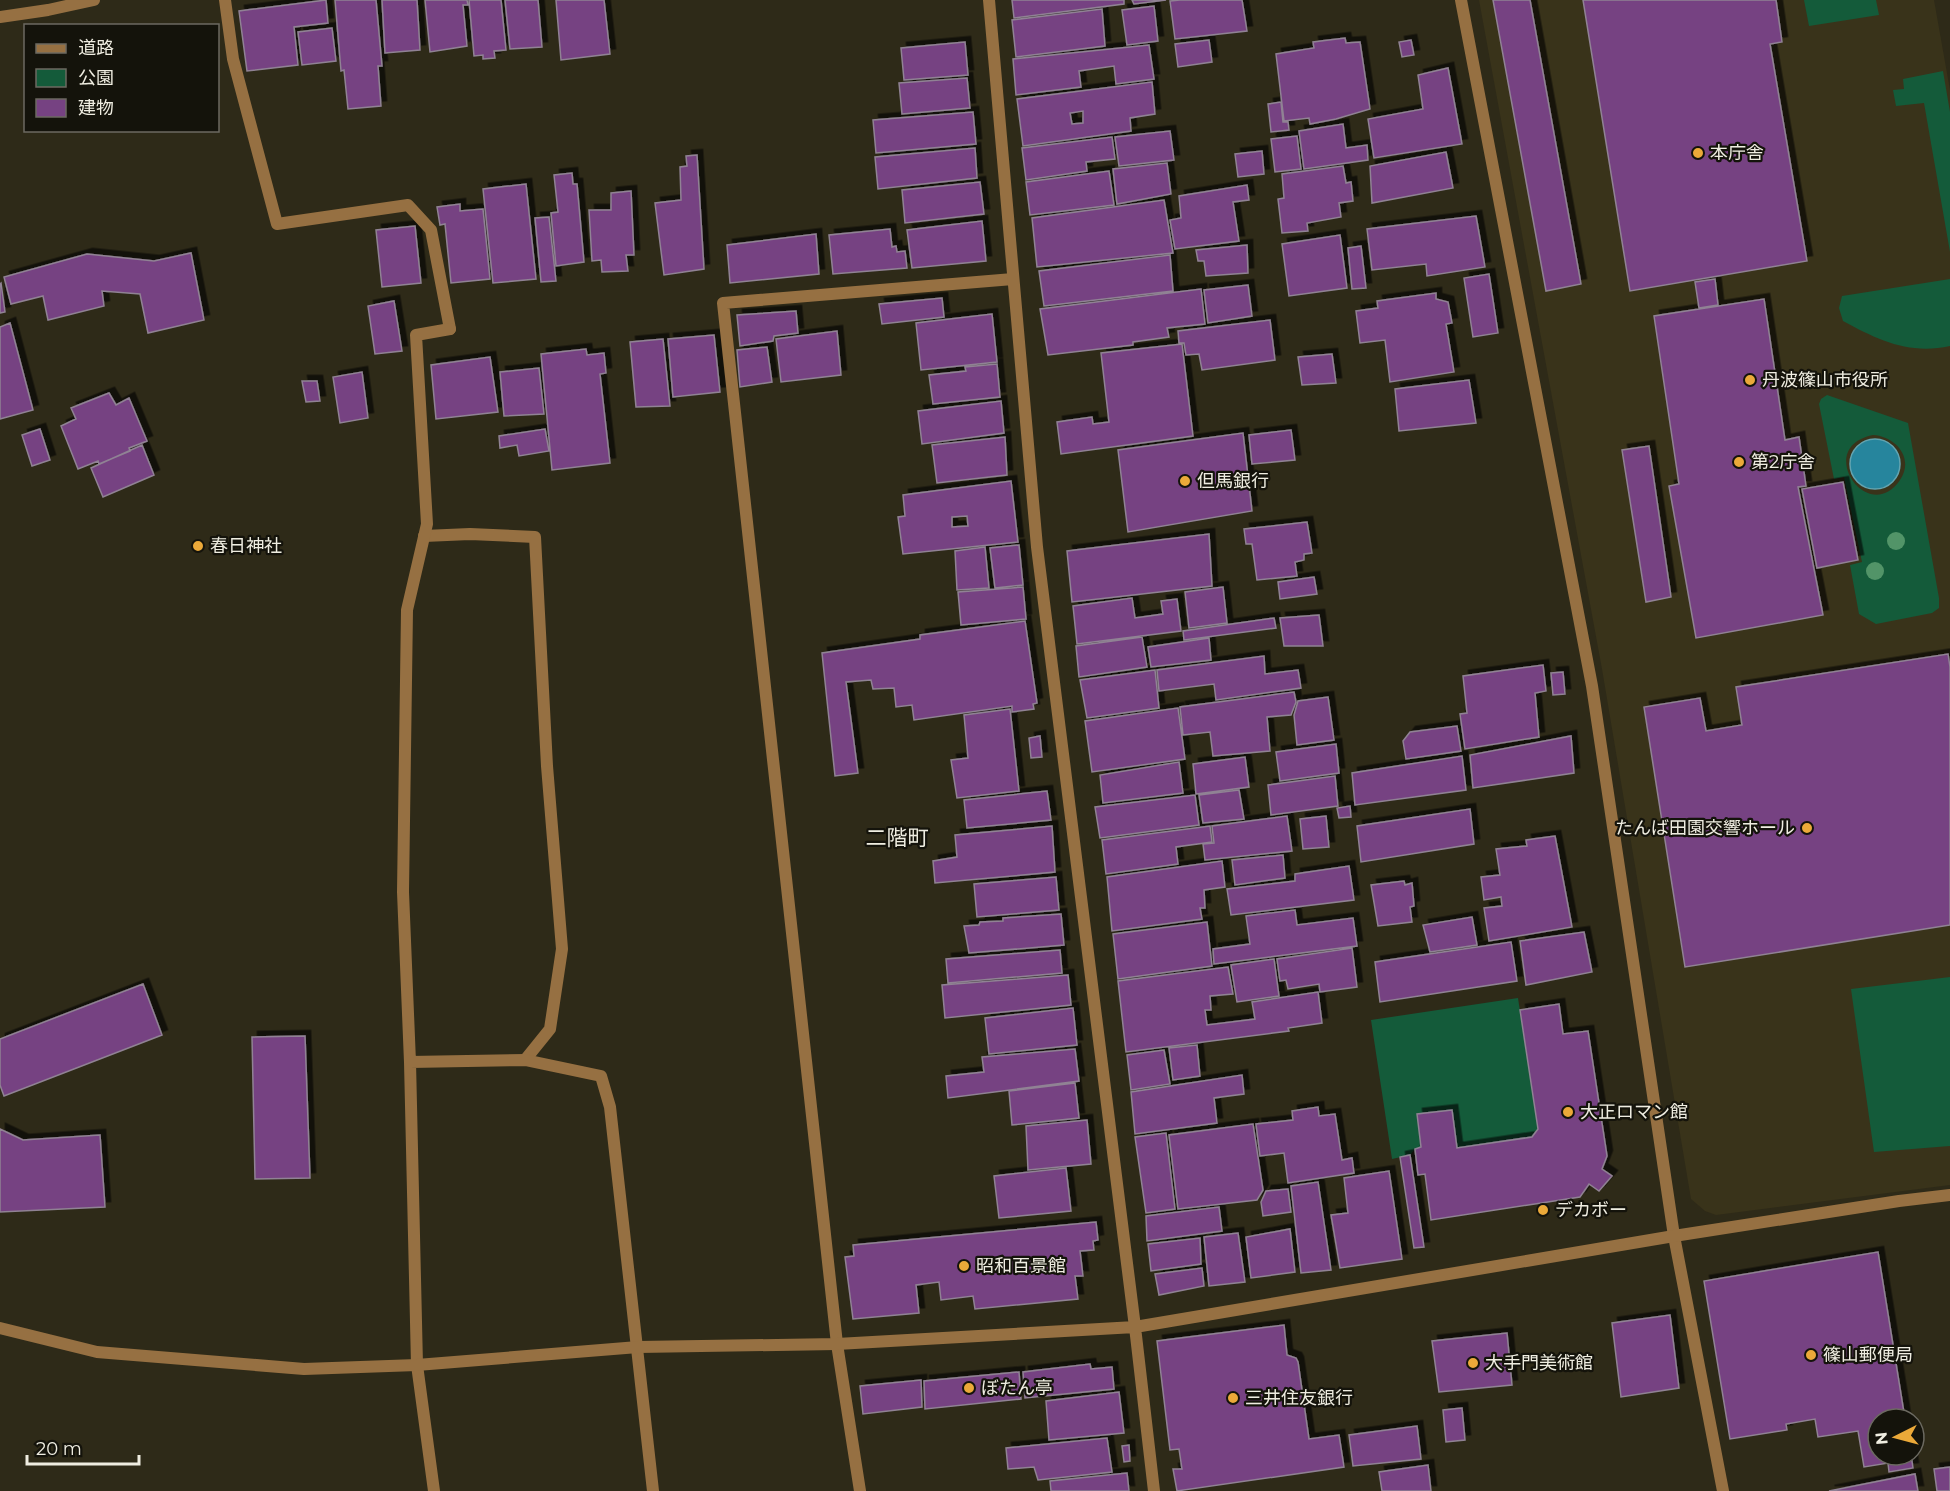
<svg xmlns="http://www.w3.org/2000/svg" width="1950" height="1491" viewBox="0 0 1950 1491" font-family="Montserrat,'Noto Sans JP',sans-serif">
<style>
.built{fill:#39331a}
.green{fill:#145b3a;fill-rule:evenodd}
.water{fill:#26859d;stroke:#62a4b1;stroke-width:1.5}
.building{fill:#764282;stroke:#908294;stroke-width:1.5;fill-rule:evenodd;filter:url(#shadow)}
.lines{fill:none;stroke-linecap:round;stroke-linejoin:round}
.service{stroke:#967042;stroke-width:12}
.minor{stroke:#967042;stroke-width:12}
.tertiary{stroke:#967042;stroke-width:12}
.tree{fill:#529468}
.poi-dot{fill:#eba939;stroke:#14130b;stroke-width:2}
.labels{text-anchor:middle;stroke-width:4.5;stroke-linejoin:round;paint-order:stroke}
.poi-label{font-size:18px;fill:#efede1;stroke:#14130b;text-anchor:start}
.quarter-label{font-size:21px;fill:#efede1;stroke:#14130b}
</style>
<defs>
<filter id="shadow"><feDropShadow dx="5.5" dy="-5.5" stdDeviation="0" flood-color="#0009"/></filter>
</defs>
<rect width="100%" height="100%" fill="#2e2a18"/>
<path class="built" d="M1479,0H1934L1950,90V1185L1716,1215L1705,1211L1691,1199L1602,669Z"/>
<path class="green" d="M1804,0H1876L1879,15L1809,26Z
M1943,71L1950,112V252L1924,103L1896,106L1893,90L1904,89L1903,79Z
M1950,279V346C1909,355 1878,340 1843,321L1839,308L1842,296Z
M1827,395L1908,423L1939,598V608L1932,613L1876,624L1859,614L1850,565L1862,562L1844,477L1834,479L1819,404L1821,399ZM1873,435C1895,436 1915,458 1900,480C1868,527 1813,447 1873,435Z
M1950,977V1146L1874,1152L1851,989Z
M1518,998L1538,1129L1532,1137L1457,1148L1452,1110L1417,1114L1421,1147L1415,1149L1410,1155L1392,1159L1371,1020Z"/>
<path class="water" d="M1850 464a25 25 0 1 1 50 0a25 25 0 1 1-50 0Z"/>
<path class="building" d="M326,0L328,23L294,27L298,65L247,71L239,11Z
M335,0H376L382,66H378L381,106L348,109L344,70L341,71Z
M382,0H417L420,50L385,53Z
M425,0H467L468,5H463L467,46L430,52Z
M469,0H501L506,50L494,51L495,58L483,59V55L474,56Z
M505,0H538L542,47L510,49Z
M556,0H604L610,54L561,60Z
M1012,0H1124V4L1014,18Z
M1132,0H1166L1134,4Z
M1180,0H1242L1247,31L1175,39L1170,1Z
M1493,0H1530L1581,284L1546,291Z
M1583,0H1776L1782,42L1770,44L1807,261L1630,291Z
M1154,6L1158,41L1127,45L1122,10Z
M1102,9L1105,46L1016,57L1012,20Z
M332,28L336,61L302,65L298,32Z
M1345,38L1346,43L1360,42L1370,109L1336,119L1310,124L1309,118L1284,121L1276,54L1314,48L1313,42Z
M1209,40L1212,62L1178,67L1175,44Z
M1411,40L1414,55L1402,57L1399,42Z
M965,42L968,75L904,80L901,48Z
M1149,45L1154,79L1116,84L1114,66L1079,71L1081,87L1016,95L1013,59Z
M1448,68L1462,144L1374,158L1368,119L1423,109L1418,75Z
M967,78L970,108L902,114L899,83Z
M1152,82L1155,114L1130,118L1131,131L1023,146L1017,99ZM1083,111V123L1072,124L1070,113Z
M1281,102L1283,122H1288L1289,130L1271,132L1268,104Z
M973,112L976,144L876,153L873,120Z
M1343,124L1346,148L1367,145L1368,160L1304,169L1299,131Z
M1170,131L1174,160L1119,166L1115,137Z
M1297,136L1301,169L1275,172L1271,139Z
M1112,137L1115,159L1086,162L1087,171L1026,180L1022,148Z
M975,148L977,178L878,189L875,157Z
M1262,151L1264,174L1238,177L1235,154Z
M1446,152L1453,188L1372,203L1370,166Z
M697,155L704,269L664,275L655,203L681,200L680,167L687,166L686,156Z
M1167,163L1171,194L1117,204L1113,169Z
M1343,166L1346,183L1351,182L1353,201L1339,203L1341,217L1307,223L1308,231L1282,233L1278,199L1284,198L1282,174Z
M1109,171L1114,205L1030,215L1026,182Z
M572,173L573,184H577L584,262L556,266L551,213L558,212L554,175Z
M980,182L984,214L905,223L902,190Z
M526,184L536,279L493,283L483,189Z
M1247,185L1249,200L1233,202L1239,241L1175,249L1170,220L1181,218L1179,196Z
M631,191L634,255H626L628,271L602,272L601,260L592,261L589,210H611V193Z
M1164,200L1173,253L1037,267L1032,218Z
M460,204V211L483,209L490,279L451,283L445,224L440,225L437,207Z
M1476,216L1485,267L1427,276L1426,264L1372,270L1367,229Z
M549,217L556,281L541,282L535,218Z
M982,221L986,261L912,268L907,230Z
M415,226L421,283L382,287L376,230Z
M890,229L892,247L896,246L897,252L905,251L907,268L833,274L829,235Z
M816,234L819,274L730,283L727,245Z
M1340,235L1347,288L1289,296L1282,244Z
M1247,245L1248,273L1206,276L1204,261H1198L1196,250Z
M1361,246L1366,288L1352,289L1348,248Z
M191,253L204,320L148,333L140,294L102,291L104,306L48,320L43,296L11,304L4,277L87,254L154,261Z
M1170,255L1173,291L1044,306L1039,271Z
M1489,274L1498,333L1473,337L1464,278Z
M1715,279L1718,305L1699,308L1695,282Z
M1,283L5,312L0,313V284Z
M1248,285L1252,316L1208,323L1204,290Z
M1201,289L1205,324L1167,328L1169,337L1133,342V345L1048,355L1040,309Z
M1436,293V299L1448,302L1452,323L1446,324L1454,372L1390,382L1385,340L1360,343L1356,311L1378,308L1377,301Z
M942,298L944,317L882,324L879,304Z
M1764,299L1785,440L1799,437L1806,486L1798,487L1823,615L1696,638L1669,486L1679,484L1654,316Z
M394,301L402,351L375,354L368,306Z
M796,311L798,333L774,336L773,341L740,346L737,315Z
M992,314L997,362L921,370L916,323Z
M1270,320L1275,360L1202,370L1199,354L1186,355L1184,343H1179L1178,331Z
M10,323L33,410L0,419V327Z
M837,331L841,375L781,382L776,339Z
M714,335L720,392L673,397L668,339Z
M663,339L670,406L636,407L630,342Z
M1182,344L1193,436L1061,454L1057,422L1092,417L1093,424L1109,422L1101,353Z
M767,347L772,382L740,387L737,350Z
M586,349L587,355L604,353L606,373L600,374L610,463L552,470L541,354Z
M1332,354L1336,383L1302,385L1298,357Z
M490,357L498,412L436,419L431,365Z
M997,364L1000,397L933,404L929,375L966,371L965,367Z
M539,368L544,414L504,416L500,372Z
M362,372L368,418L340,423L333,377Z
M1469,380L1476,423L1399,431L1395,389Z
M302,381H317L320,401L306,402Z
M109,393L116,405L129,398L147,441L129,448L130,451L99,464L98,461L78,469L61,426L76,419L71,408Z
M1001,401L1004,433L922,444L918,411Z
M40,429L50,460L32,466L22,435Z
M545,429L549,451L519,456L517,445L500,448L499,436Z
M1291,430L1295,460L1252,464L1249,435Z
M1243,433L1252,511L1128,532L1118,450Z
M1005,437L1007,475L937,483L932,445Z
M142,445L154,475L103,497L91,468Z
M1649,446L1671,597L1646,602L1622,450Z
M1011,481L1018,542L903,554L898,517L905,516L903,495ZM967,516L968,526L952,527V517Z
M1843,482L1858,560L1817,568L1802,489Z
M1307,522L1312,553L1304,554V560L1295,562L1297,576L1257,580L1252,544H1246L1244,529Z
M1209,534L1212,586L1072,602L1067,551Z
M1019,545L1023,585L995,588L990,548Z
M985,547L989,588L957,590L955,551Z
M1314,577L1317,594L1280,599L1278,582Z
M1023,587L1026,619L961,625L958,592Z
M1223,587L1227,623L1189,628L1185,592Z
M1132,598L1135,618L1163,614L1161,601L1177,599L1181,631L1077,644L1073,606Z
M1319,615L1323,646H1284L1280,618Z
M1274,618L1276,628L1184,640L1183,631Z
M1025,621L1037,703L1033,704L1034,709L1012,712V706L914,720L912,705L896,707L894,688L873,689L871,680L846,682L858,773L835,776L822,653L920,639V635Z
M1142,637L1147,667L1079,677L1076,646Z
M1209,638L1211,660L1151,667L1148,647Z
M1948,654L1950,667V925L1685,967L1644,707L1700,698L1706,731L1742,725L1736,687Z
M1264,656L1265,674L1298,670L1301,688L1216,700L1214,684L1159,691L1157,670Z
M1543,665L1546,691L1535,693L1539,737L1465,749L1460,714L1467,713L1463,676Z
M1155,670L1159,708L1087,718L1080,680Z
M1563,672L1565,694L1553,695L1551,673Z
M1294,692L1296,702L1291,715L1267,717L1270,751L1213,756L1210,732L1183,735L1180,707Z
M1328,697L1334,740L1297,745L1294,715L1298,701Z
M1178,708L1185,759L1092,772L1085,721Z
M1010,709L1019,791L957,798L951,760L968,758L964,715Z
M1457,726L1461,751L1406,759L1403,741L1410,732Z
M1040,736L1042,757L1031,758L1029,738Z
M1571,736L1574,773L1473,788L1470,755Z
M1336,744L1339,773L1280,781L1276,752Z
M1462,756L1466,790L1355,805L1352,773Z
M1245,757L1249,787L1196,794L1193,764Z
M1179,762L1183,793L1103,803L1100,775Z
M1335,776L1338,806L1271,815L1268,785Z
M1239,790L1244,819L1203,823L1199,795Z
M1047,791L1051,820L967,828L964,800Z
M1195,795L1199,825L1100,838L1095,807Z
M1350,806L1351,817L1339,818L1337,808Z
M1470,809L1474,844L1361,862L1357,826Z
M1287,816L1292,851L1205,860L1203,844L1214,843L1212,826Z
M1326,816L1329,847L1303,849L1300,819Z
M1052,826L1055,872L935,883L933,861L957,857L955,835Z
M1210,826L1212,842L1176,847L1178,864L1106,874L1102,840Z
M1555,836L1572,927L1489,941L1484,908L1502,906L1501,897L1484,900L1481,877L1500,875L1496,849L1527,846L1526,840Z
M1283,855L1285,878L1235,885L1232,860Z
M1222,861L1225,887L1204,890L1205,908H1200L1202,919L1112,931L1107,877Z
M1349,866L1354,900L1231,915L1227,889L1295,881V874Z
M1056,877L1059,910L977,917L974,884Z
M1404,881L1405,885L1412,883L1414,906L1410,907L1412,922L1378,926L1371,885Z
M1295,910L1297,925L1353,918L1357,946L1214,964L1213,949L1250,944L1246,916Z
M1061,914L1064,945L969,953L964,926L979,925L980,922L1003,921V918Z
M1472,917L1477,945L1430,952L1423,925Z
M1207,922L1212,966L1118,979L1113,934Z
M1584,932L1592,972L1526,985L1520,941Z
M1511,942L1517,981L1380,1002L1375,962Z
M1352,948L1357,987L1320,992L1319,984L1288,989L1286,980L1280,981L1277,959Z
M1060,950L1062,973L948,983L946,959Z
M1274,959L1279,996L1237,1002L1231,965Z
M1228,967L1233,994L1210,996L1211,1010H1205L1207,1025L1255,1019L1252,1002L1318,992L1322,1023L1288,1028L1289,1031L1126,1052L1118,981Z
M1068,975L1071,1005L945,1018L942,985Z
M143,984L162,1035L4,1096L0,1085V1039Z
M1559,1004L1563,1034L1588,1031L1607,1156L1602,1169L1612,1176L1599,1191L1589,1184L1580,1197L1431,1220L1425,1174L1418,1175L1415,1149L1421,1147L1417,1114L1452,1110L1457,1148L1532,1137L1538,1129L1520,1010Z
M1073,1008L1077,1045L989,1054L985,1018Z
M305,1036L310,1178L255,1179L252,1037Z
M1197,1045L1200,1076L1173,1080L1169,1048Z
M1075,1049L1079,1081L948,1098L946,1076L984,1072L982,1057Z
M1164,1050L1170,1084L1131,1090L1127,1055Z
M1242,1075L1244,1094L1214,1098L1217,1123L1135,1134L1131,1092Z
M1075,1083L1079,1118L1012,1125L1009,1091Z
M1318,1107L1319,1116L1335,1114L1342,1160L1352,1158L1354,1173L1288,1183L1284,1153L1260,1156L1256,1124L1293,1120L1292,1111Z
M1087,1120L1091,1164L1028,1170L1026,1126Z
M1253,1124L1263,1190L1257,1200L1178,1209L1169,1135Z
M0,1129L23,1140L100,1135L105,1207L0,1212Z
M1166,1133L1175,1209L1146,1213L1135,1137Z
M1410,1155L1424,1247L1414,1248L1400,1157Z
M1066,1168L1071,1211L999,1218L994,1176Z
M1389,1171L1402,1259L1340,1268L1331,1215L1348,1213L1344,1178Z
M1318,1182L1331,1270L1301,1273L1291,1186Z
M1288,1189L1291,1212L1263,1216L1261,1202L1266,1191Z
M1219,1207L1222,1231L1147,1241L1146,1216Z
M1096,1222L1098,1240L1093,1241L1094,1250L1080,1251L1083,1276H1075L1078,1299L975,1309L973,1296L941,1300L939,1282L916,1285L919,1313L853,1319L845,1257L854,1256L853,1245Z
M1290,1229L1295,1272L1251,1278L1246,1237Z
M1238,1233L1245,1282L1209,1286L1204,1237Z
M1200,1238L1201,1264L1151,1271L1148,1244Z
M1878,1252L1905,1419H1878V1455H1911L1913,1468L1889,1472L1888,1463L1864,1467L1858,1431L1818,1437L1815,1419L1786,1424L1787,1430L1730,1439L1704,1281Z
M1202,1268L1204,1286L1159,1295L1155,1274Z
M1670,1315L1679,1388L1621,1397L1612,1323Z
M1284,1325L1287,1355L1296,1358L1298,1362L1309,1439L1339,1435L1344,1467L1177,1491L1173,1469H1182L1179,1449L1170,1450L1157,1341Z
M1507,1333L1512,1385L1439,1392L1432,1341Z
M1090,1364L1091,1369L1112,1367L1114,1389L1025,1398L1023,1372Z
M1019,1372L1021,1399L925,1409L924,1381Z
M921,1380L922,1407L863,1414L860,1386Z
M1119,1392L1124,1433L1049,1440L1046,1401Z
M1462,1408L1465,1440L1446,1442L1443,1410Z
M1417,1426L1421,1459L1353,1466L1349,1435Z
M1107,1438L1112,1472L1038,1480L1034,1467L1008,1469L1006,1448Z
M1129,1445L1130,1461L1124,1462L1122,1446Z
M1428,1465L1431,1491H1382L1379,1472Z
M1950,1467V1491H1937L1934,1469Z
M1127,1473L1129,1491H1051L1050,1481Z
M1915,1474L1918,1491H1829Z"/>
<g class="lines">
<path class="service" d="M225,0L233,59L277,224L408,205L431,230L450,329
M424,536L470,534L535,537L547,766L562,949L550,1029L525,1060"/>
<path class="minor" d="M1461,0L1592,686L1674,1236L1723,1491
M410,1062L525,1060L601,1076L610,1107L653,1491
M434,1491L417,1365L410,1062L403,892L407,610L427,524L416,335L450,329
M860,1491L837,1344L723,303L1013,279"/>
<path class="tertiary" d="M989,0L1037,547L1135,1327L1154,1491
M0,17L48,10L94,0
M0,1328L97,1352L304,1369L417,1365L638,1347L837,1344L1135,1327L1674,1236L1899,1201L1950,1195"/>
</g>
<g class="tree">
<circle cx="1896" cy="541" r="9"/>
<circle cx="1875" cy="571" r="9"/>
</g>
<g class="poi-dot">
<circle cx="1698" cy="153" r="6"/>
<circle cx="1750" cy="380" r="6"/>
<circle cx="1739" cy="462" r="6"/>
<circle cx="1185" cy="481" r="6"/>
<circle cx="198" cy="546" r="6"/>
<circle cx="1807" cy="828" r="6"/>
<circle cx="1568" cy="1112" r="6"/>
<circle cx="1543" cy="1210" r="6"/>
<circle cx="964" cy="1266" r="6"/>
<circle cx="1811" cy="1355" r="6"/>
<circle cx="1473" cy="1363" r="6"/>
<circle cx="969" cy="1388" r="6"/>
<circle cx="1233" cy="1398" r="6"/>
</g>
<g class="labels">
<g class="poi-label">
<text x="1710" y="159">本庁舎</text>
<text x="1762" y="386">丹波篠山市役所</text>
<text x="1751" y="468">第2庁舎</text>
<text x="1197" y="487">但馬銀行</text>
<text x="210" y="552">春日神社</text>
<text x="1795" y="834" text-anchor="end">たんば田園交響ホール</text>
<text x="1580" y="1118">大正ロマン館</text>
<text x="1555" y="1216">デカボー</text>
<text x="976" y="1272">昭和百景館</text>
<text x="1823" y="1361">篠山郵便局</text>
<text x="1485" y="1369">大手門美術館</text>
<text x="981" y="1394">ぼたん亭</text>
<text x="1245" y="1404">三井住友銀行</text>
</g>
<g class="quarter-label">
<text x="897" y="845">二階町</text>
</g>
</g>
<rect x="24" y="24" width="195" height="108" fill="#14130b" stroke="#6c6a61" stroke-width="1.5"/>
<rect x="36" y="44" width="30" height="9" fill="#967042" stroke="#6c6a61" stroke-width="1.5"/>
<text x="78" y="54" font-size="18" fill="#efede1">道路</text>
<rect x="36" y="69" width="30" height="18" fill="#145b3a" stroke="#6c6a61" stroke-width="1.5"/>
<text x="78" y="84" font-size="18" fill="#efede1">公園</text>
<rect x="36" y="99" width="30" height="18" fill="#764282" stroke="#6c6a61" stroke-width="1.5"/>
<text x="78" y="114" font-size="18" fill="#efede1">建物</text>
<g transform="translate(1896 1437) rotate(264)"><circle r="28" fill="#14130b" stroke="#6c6a61" stroke-width="1.5"/>
<path d="M0-4.5L10 22L0 15L-10 22Z" fill="#eba939"/>
<text y="-9" font-size="16" font-weight="bold" text-anchor="middle" fill="#efede1">N</text>
</g>
<path d="M27 1455v9h112v-9" fill="none" stroke="#efede1" stroke-width="3"/>
<text x="36" y="1455" font-size="18" fill="#efede1" stroke="#14130b" stroke-width="4.5" paint-order="stroke">20 m</text>
</svg>
